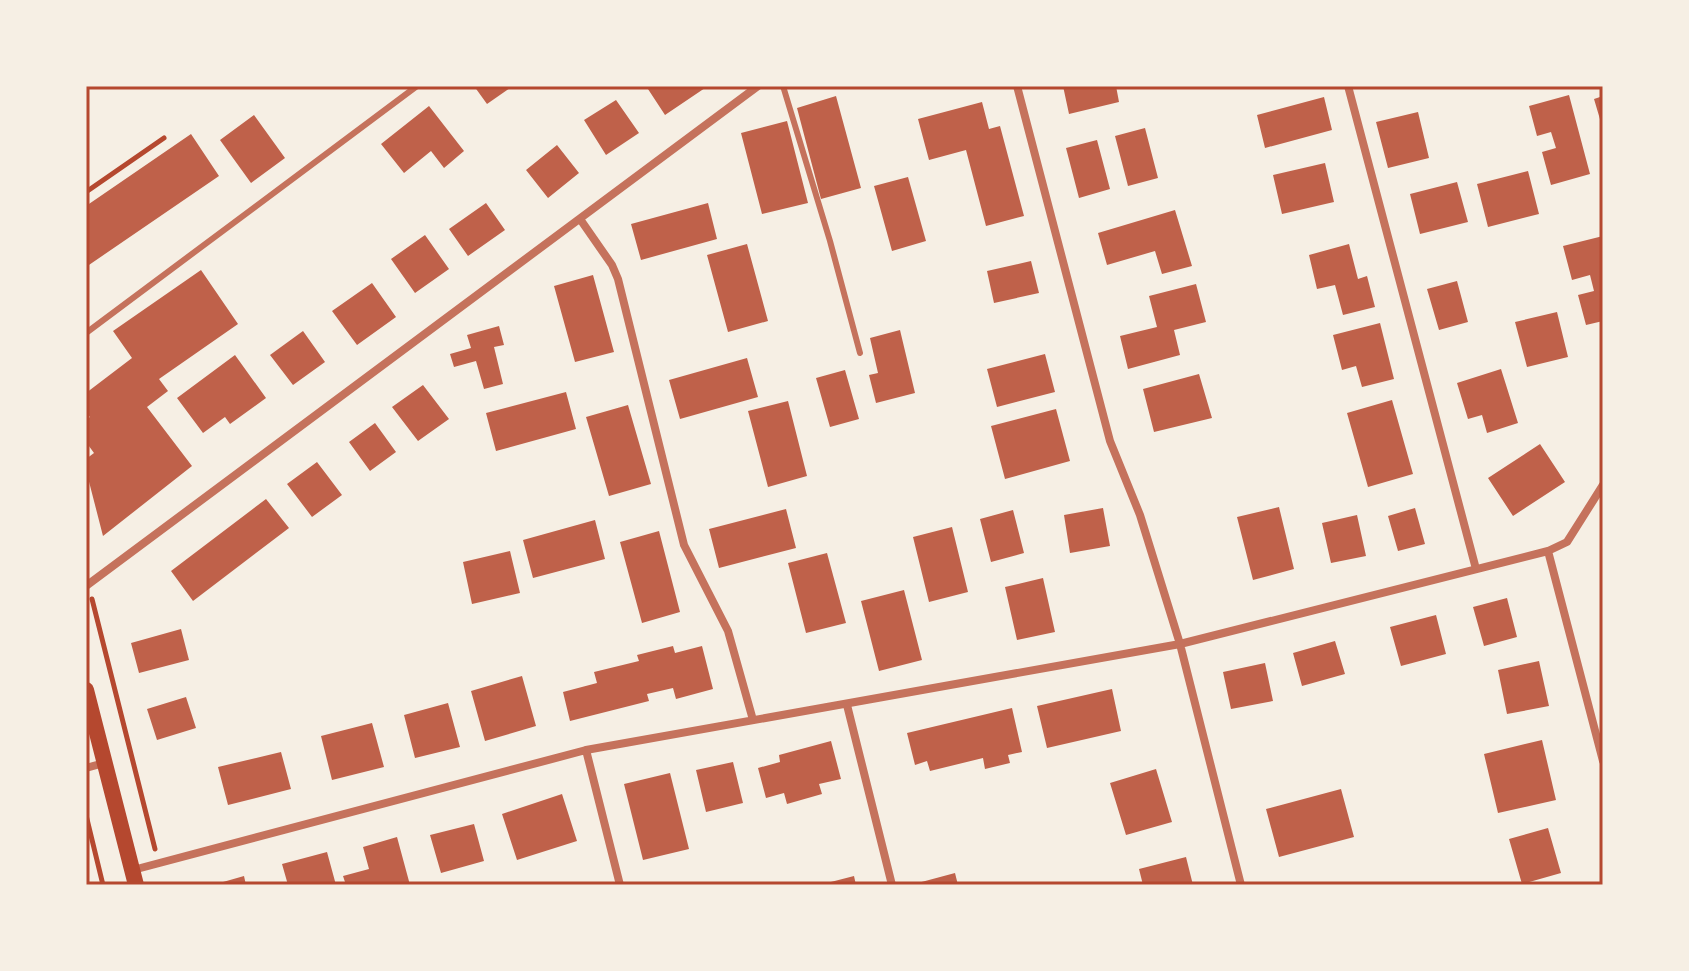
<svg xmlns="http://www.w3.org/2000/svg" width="1689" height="971" viewBox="0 0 1689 971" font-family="Georgia,serif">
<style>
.building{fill:#bf614a}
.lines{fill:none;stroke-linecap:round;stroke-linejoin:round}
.path{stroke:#b5482f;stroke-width:5}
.service{stroke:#c5725c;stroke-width:6}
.minor{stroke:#c5725c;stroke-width:8}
.secondary{stroke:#b5482f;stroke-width:16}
.neatline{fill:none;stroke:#b5482f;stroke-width:3}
</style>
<rect width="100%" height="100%" fill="#f6efe4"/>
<path class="building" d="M474,86H513L487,104Z
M646,86H703L705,88L665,115Z
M1063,86H1116L1119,102L1069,114Z
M1569,95L1590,174L1551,185L1542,152L1556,148L1551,132L1537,136L1529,106Z
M836,96L861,188L821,199L797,108Z
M1603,96V126H1602L1594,99Z
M1324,97L1332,130L1265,148L1257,115Z
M616,100L639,133L606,155L584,120Z
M982,102L989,129L1000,126L1024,216L986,226L966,150L929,160L918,119Z
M429,106L464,151L444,168L431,151L404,173L381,144Z
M1418,112L1429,158L1388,168L1376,122Z
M254,115L285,158L251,183L220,140Z
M787,121L808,203L762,214L741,133Z
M1145,128L1158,178L1128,186L1115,136Z
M191,134L219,176L86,267V206Z
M1097,140L1110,189L1079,198L1066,148Z
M557,145L579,173L548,198L526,170Z
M1325,163L1334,202L1282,214L1273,175Z
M1528,171L1539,214L1488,227L1477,184Z
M908,177L926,241L892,251L874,186Z
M1457,182L1468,222L1420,234L1410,194Z
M486,203L505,230L468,256L449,229Z
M708,203L717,239L641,260L631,224Z
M1175,210L1192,266L1162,274L1155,251L1107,265L1098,233Z
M425,235L449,269L415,293L391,259Z
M1603,236V321L1586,325L1578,295L1594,291L1590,275L1572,280L1563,246Z
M747,244L768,321L728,332L707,255Z
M1349,244L1358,279L1367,276L1375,307L1343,315L1335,285L1317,289L1309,255Z
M1031,261L1039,293L994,303L987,271Z
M201,270L238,324L159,379L168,391L147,407L192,466L103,536L86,470V459L94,453L86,442V420L90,417L86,412V393L132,358L113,331Z
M593,275L614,352L575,362L554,286Z
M1457,281L1468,322L1439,330L1427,289Z
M372,283L396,317L357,345L332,311Z
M1196,284L1206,322L1174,330L1180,355L1128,369L1120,336L1157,327L1149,296Z
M1557,312L1568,357L1527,367L1515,322Z
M1380,323L1394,379L1362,387L1356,366L1342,370L1333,335Z
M499,326L504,345L494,347L503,384L484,389L476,361L454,367L450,354L471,348L467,335Z
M900,330L915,393L876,403L869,375L878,373L870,338Z
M303,331L325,362L293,385L270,355Z
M1045,354L1055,392L997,407L987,369Z
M235,355L266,398L230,424L225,417L203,433L177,398Z
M747,358L758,397L680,419L669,380Z
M1501,369L1518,423L1487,433L1482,415L1468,419L1457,383Z
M845,370L859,419L830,427L816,378Z
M1199,374L1212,418L1154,432L1143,389Z
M423,385L449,419L418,441L392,407Z
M566,392L576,429L496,451L486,413Z
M1392,400L1413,474L1368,487L1347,413Z
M788,401L807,476L768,487L748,411Z
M628,405L651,484L609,496L586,417Z
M1056,409L1070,461L1005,479L991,426Z
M375,423L396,452L370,471L349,442Z
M1540,444L1565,482L1513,516L1488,478Z
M317,462L342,495L312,517L287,484Z
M266,499L289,528L193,601L171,571Z
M1279,507L1294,569L1253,580L1237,517Z
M1103,508L1110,546L1070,553L1064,515Z
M1415,508L1425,544L1398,551L1388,516Z
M786,509L796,548L719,568L709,529Z
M1013,510L1024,553L991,562L980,519Z
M1357,515L1366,556L1331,563L1322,523Z
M595,520L605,559L533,578L523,540Z
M952,527L968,592L929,602L913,537Z
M659,531L680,612L642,623L620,542Z
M510,551L520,593L472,604L463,562Z
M827,553L846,623L806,633L788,563Z
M1043,578L1055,632L1017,640L1005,587Z
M904,590L922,660L879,671L861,601Z
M1507,598L1517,637L1484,646L1473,607Z
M1436,615L1446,654L1401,666L1390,627Z
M181,629L189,660L139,673L131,643Z
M1335,641L1345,674L1302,686L1293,653Z
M673,646L675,653L702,646L713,689L676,699L673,688L647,694L649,701L570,721L563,692L597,683L594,672L639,661L637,655Z
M1539,661L1549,706L1507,714L1498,670Z
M1265,663L1273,701L1231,709L1223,672Z
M522,676L536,726L485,741L471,691Z
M1112,689L1121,731L1047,748L1037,706Z
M186,697L196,728L157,740L147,709Z
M448,703L460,747L415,758L404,715Z
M1012,708L1022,752L1008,755L1010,763L985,769L983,758L930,771L927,761L915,765L907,733Z
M372,723L384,767L332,780L321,736Z
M1542,740L1556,800L1498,813L1484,754Z
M831,741L841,779L819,784L822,794L787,804L784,793L766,798L758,768L780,762L779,755Z
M281,752L291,789L228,805L218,767Z
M733,762L743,803L706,812L696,770Z
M1156,769L1172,822L1126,835L1110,783Z
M670,773L689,849L643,860L624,784Z
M1341,789L1354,837L1279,857L1266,809Z
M562,794L577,841L517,860L502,814Z
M474,824L484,861L441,873L430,835Z
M1548,828L1561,873L1522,884L1509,839Z
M397,837L410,885H346L343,876L369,869L363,847Z
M327,852L336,885H288L282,864Z
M1186,857L1193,885H1143L1139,869Z
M955,873L958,885H915L914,884Z
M244,876L246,885H216V884Z
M854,876L856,885H823V884Z"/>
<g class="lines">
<path class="path" d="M86,192L164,138
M92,599L155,849
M86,815L103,885"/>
<path class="service" d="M783,86L830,241L860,353
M86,333L417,86"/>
<path class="minor" d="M1017,86L1110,441L1140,515L1180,644L1241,885
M1348,86L1476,569
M580,219L612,265L618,279L684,545L728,631L753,720
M1548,551L1603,761
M86,586L758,86
M847,705L892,885
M586,750L620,885
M86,768L104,763
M133,870L586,750L1180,644L1548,551L1567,542L1603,485"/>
<path class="secondary" d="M86,690L136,885"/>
</g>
<rect width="1689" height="971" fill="none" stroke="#f6efe4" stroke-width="176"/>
<rect x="88" y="88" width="1513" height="795" class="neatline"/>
</svg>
